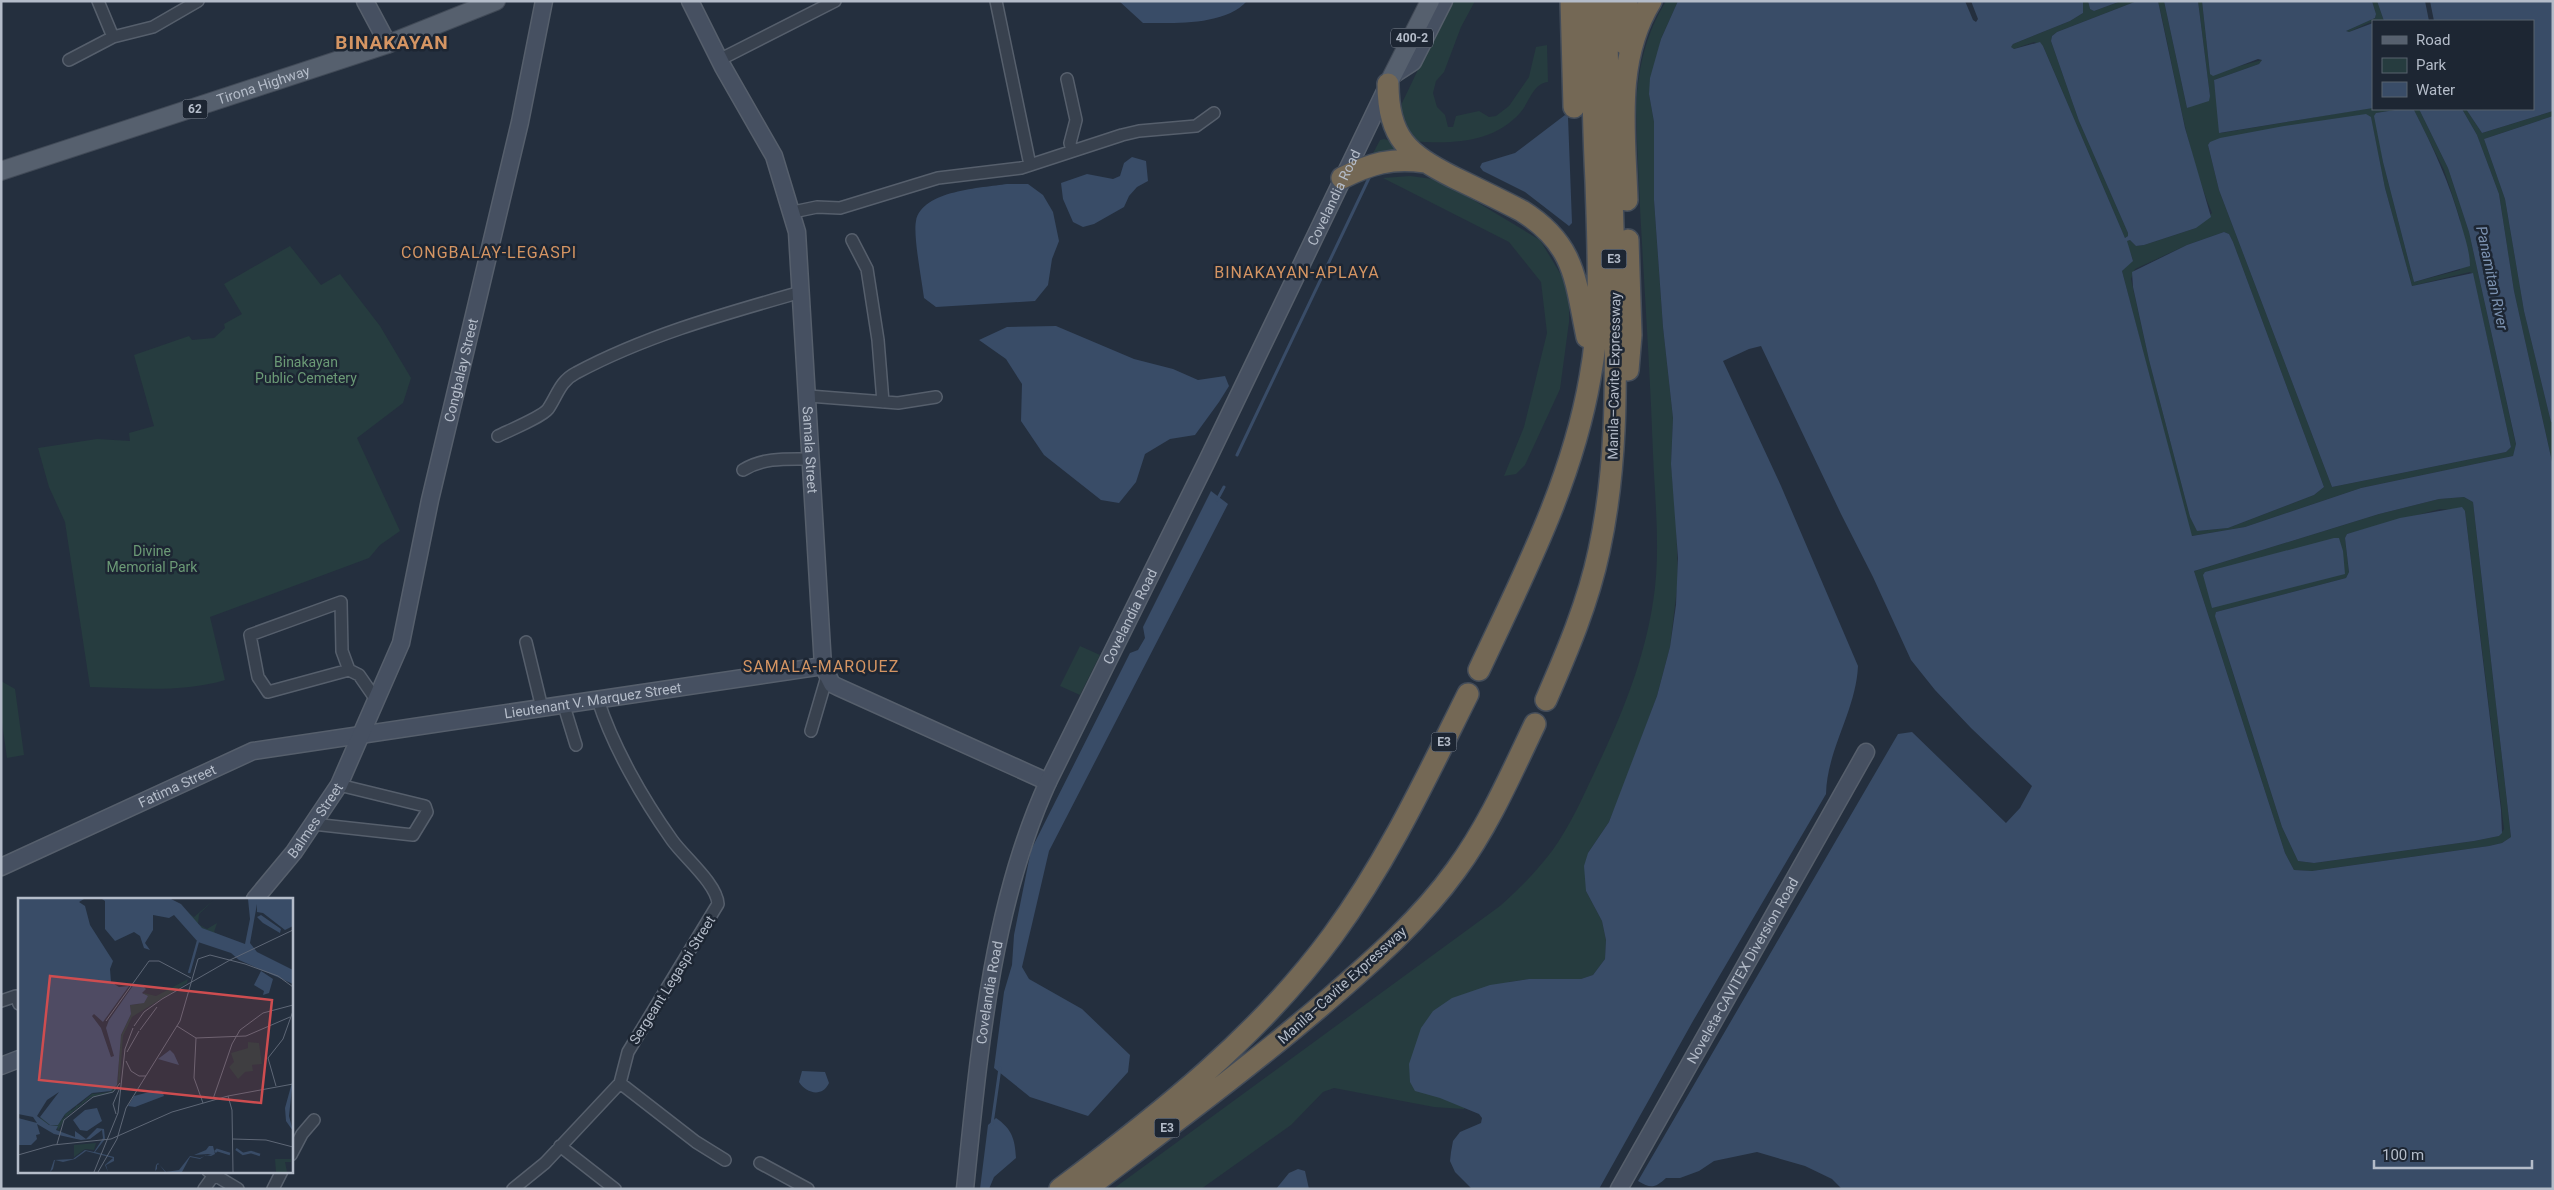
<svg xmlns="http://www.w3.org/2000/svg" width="2554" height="1190" viewBox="0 0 2554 1190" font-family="Roboto,sans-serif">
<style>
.green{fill:#263c3f;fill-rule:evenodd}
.water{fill:#394c67;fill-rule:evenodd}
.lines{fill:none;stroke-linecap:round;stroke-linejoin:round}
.stream{stroke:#394c67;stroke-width:3}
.street-casing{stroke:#565f6c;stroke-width:14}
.secondary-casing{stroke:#565f6c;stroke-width:19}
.primary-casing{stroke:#414a57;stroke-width:20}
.highway-casing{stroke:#434c59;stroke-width:24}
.street{stroke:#38414e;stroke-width:11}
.secondary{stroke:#465061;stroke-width:16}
.primary{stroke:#56606e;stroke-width:18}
.highway{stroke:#746855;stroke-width:21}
.labels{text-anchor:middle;stroke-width:5;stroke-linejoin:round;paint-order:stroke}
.shield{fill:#1d2633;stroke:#878f9c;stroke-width:1}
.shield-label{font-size:12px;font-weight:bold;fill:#b4bcc9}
.street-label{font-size:14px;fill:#b4bcc9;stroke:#1d2633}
.park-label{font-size:14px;fill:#6b9a76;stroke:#1d2633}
.water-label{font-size:15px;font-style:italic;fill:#7c92b1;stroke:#1d2633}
.quarter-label{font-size:16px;letter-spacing:1px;fill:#d59563;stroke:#1d2633}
.district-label{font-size:19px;font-weight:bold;letter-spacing:1px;fill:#d59563;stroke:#1d2633}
.inset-river{fill:none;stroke:#394c67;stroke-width:2.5}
.inset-road{fill:none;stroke:#5e6776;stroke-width:1}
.view{fill:#ce4d50;fill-opacity:0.15;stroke:#ce4d50;stroke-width:2.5}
.inset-edge{fill:none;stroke:#b4bcc9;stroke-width:2.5}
</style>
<rect width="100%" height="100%" fill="#242f3e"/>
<path class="green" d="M1451,1H1475L1461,27L1444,72L1436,81L1433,93L1437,107L1445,115L1448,127H1453L1456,116L1479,111L1489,117L1496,116L1509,106L1529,77L1536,47L1547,45L1548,82C1533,83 1529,103 1520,113C1492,144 1450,144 1411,141L1401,113L1402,103Z
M1666,1H1678L1661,39L1649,94L1654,122V200L1663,327L1673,418L1671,464L1676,520L1678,580L1670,647L1657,696L1621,793L1609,822L1588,853L1586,891L1602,921L1606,940L1605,959L1593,975L1581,979H1529L1509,982L1464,1109L1434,1107L1334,1088L1323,1092L1291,1125L1201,1189H1113L1500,906C1519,889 1536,872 1552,851C1570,826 1583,797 1596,769C1622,715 1644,661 1653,602C1661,554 1655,502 1653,454C1649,338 1639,223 1636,108C1638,69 1645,35 1666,1Z
M2083,1H2088L2090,9L2094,11L2121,1H2137L2057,32L2052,36L2051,41L2079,121L2128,233V236L2125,238L2043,46L2034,42L2014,49L2010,47L2013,44L2070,21L2083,13Z
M2158,1H2164L2187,108L2210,96L2198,1H2202L2210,74L2262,60L2259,64L2214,80L2221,133L2370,108L2401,109L2376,113L2383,162L2414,282L2460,270V219L2444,170L2414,110L2409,109H2419L2448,168L2469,232L2516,445L2513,456L2361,488L2245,527L2191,536L2122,271L2133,260L2126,241L2130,240L2136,246L2144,245L2196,228L2212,213C2184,145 2175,72 2158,1ZM2371,118L2385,188L2412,286L2470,272L2473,274L2511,447L2506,452L2332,487L2219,190L2208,145ZM2224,232L2229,234L2233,242L2324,487L2314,495L2228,528L2197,531L2190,517L2149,360L2131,279L2135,269L2187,245Z
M2372,1H2377L2384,21H2373L2349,32L2346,31L2375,18L2376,14Z
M2462,109H2466L2482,133L2553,111V116L2484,139L2505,199L2524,311L2551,422H2553V466L2514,291L2499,194L2477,135Z
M1384,139L1392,141L1402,152L1369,161L1380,140Z
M1410,176L1440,180L1540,240L1563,278L1569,304V322L1560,389L1525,465L1516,474L1504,476L1524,427L1547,333L1541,282L1509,242L1383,178Z
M290,246L321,285L340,274L380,326L411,378L403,403L357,438L400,531L380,545L369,558L210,617L225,680C182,693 135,688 90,687L65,522L49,487L38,448L97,439L130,441L129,433L154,426L134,355L189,336L192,340L214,338L225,328L224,324L242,314L224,284Z
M2464,497L2473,502L2511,837L2502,843L2489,846L2312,871L2294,870L2285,853L2194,571L2379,514L2439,499ZM2440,509L2465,511L2504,829L2499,836L2474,841L2314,863L2298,861L2282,827L2225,648L2216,612L2346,578L2349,572L2345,538L2347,534Z
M1080,646L1100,655L1080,695L1060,686Z
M1,681L15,689L24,755L7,758L1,716Z"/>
<path class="water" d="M1119,1H1247C1225,26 1173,23 1143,23Z
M1678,1H1965L1973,20L1976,22L1978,19L1971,1H2083V13L2070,21L2013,44L2011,47L2014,49L2040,42L2043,46L2125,238L2128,236V233L2079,121L2051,41L2052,36L2057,32L2137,1H2158L2185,128L2211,217L2196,228L2144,245L2136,246L2130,240L2127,241L2133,261L2122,271L2192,536L2245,527L2361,488L2513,456L2516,444L2469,232L2448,168L2419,109H2462L2477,135L2499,194L2514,291L2553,466V1189H1842L1832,1179L1805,1166L1757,1152L1714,1161L1699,1171L1680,1178H1666C1655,1188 1651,1189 1638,1181L1898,734L1912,732L2006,823L2020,808L2032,786L1971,728L1935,690L1911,660L1873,577L1841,514L1761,346L1749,349L1723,361L1781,486L1858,666C1856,711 1827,749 1826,794L1693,1021L1599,1189H1472L1455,1172L1450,1161L1451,1152L1453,1141L1460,1132L1481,1123L1482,1118L1479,1114L1440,1098L1415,1091L1410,1082L1409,1064L1421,1028L1433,1011L1452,998L1490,985L1529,979H1581L1593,975L1605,959L1606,940L1602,921L1586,891L1584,866L1588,853L1609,822L1657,696L1670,647L1676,605L1678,558L1671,464L1673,418L1663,327L1654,200V122L1649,94L1650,78L1661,39ZM2464,497L2473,502L2511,837L2502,843L2489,846L2312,871L2294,870L2285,853L2194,571L2379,514L2439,499Z
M2088,1H2121L2094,11L2090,9Z
M2164,1H2198L2210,96L2209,101L2187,108L2184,94Z
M2202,1H2372L2376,14L2375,18L2346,31L2349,32L2373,23V108L2219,133L2214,80L2259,64L2262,60L2258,59L2213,76L2210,74Z
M2377,1H2425L2429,21H2384Z
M2430,1H2553V111L2482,133L2466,109H2533V21H2434Z
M2401,109L2414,110C2433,147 2450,184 2461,224C2465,238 2470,252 2470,266L2414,282L2383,162L2374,116L2376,113Z
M2366,114L2371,117L2385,188L2412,286L2473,273L2511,447L2506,452L2332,487L2219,190L2208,145L2210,142L2220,138L2284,126Z
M1565,115L1568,117L1572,223L1569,226L1525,192L1483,171L1480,167L1482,163L1515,153Z
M2553,116V422H2551L2524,311L2505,199L2484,139Z
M1132,157L1146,161L1148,181L1137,187L1129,196L1124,207L1094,224L1083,227L1073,222L1063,199L1061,183L1087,174L1113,179L1120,176L1124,163Z
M1007,184H1028L1043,195L1053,212L1059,241L1052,259L1048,285L1035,301L936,307L924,298C922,281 913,236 916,221C922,190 982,188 1007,184Z
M2224,232L2229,234L2233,242L2324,487L2314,495L2228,528L2197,531L2190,517L2149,360L2133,287L2132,272L2187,245Z
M1056,326L1134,359L1173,369L1198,380L1225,376L1229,386L1219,402L1195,435L1170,439L1145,454L1136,482L1119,503L1101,500L1044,455L1021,421L1022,384L1006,359L979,340L1007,327Z
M1211,491L1228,504L1049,851L1022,967L1029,979L1082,1009L1130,1055L1128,1072L1088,1116L1030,1097L994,1068L1004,992L1012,965L1014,935L1031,850L1130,653L1138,650L1145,638L1143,627Z
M2462,507L2465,511L2501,810L2502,833L2499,836L2474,841L2314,863L2298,861L2282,827L2215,616L2216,612L2346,578L2349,572L2345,538L2347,534L2400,518Z
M2334,538H2339L2343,551L2345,574L2212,608L2203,575L2205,572Z
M802,1071L825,1072L829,1083C822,1098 806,1093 799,1082Z
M996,1118C1012,1129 1015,1139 1016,1158L994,1177L989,1189H980L988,1125Z
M1298,1169L1305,1171L1309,1189H1276L1289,1173Z"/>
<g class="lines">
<path class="stream" d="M1237,455L1370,176
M1217,500L1224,487
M992,1124L1000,1068"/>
<g class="street-casing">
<path id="street" d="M98,1L113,37
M996,1L1030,165
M69,60L113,37L153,27L198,1
M719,60L835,1
M1067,79L1076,120L1070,143L1072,151
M793,212L817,207L840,208L938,178L1021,168L1122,135L1139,131L1196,126L1214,113
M852,240L867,269L878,340L883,402
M809,396L898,403L936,397
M498,436C508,431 542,417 548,409C557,396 560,381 576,373C647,335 724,314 801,292
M743,470C764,457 787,459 812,459
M526,642L542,708
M349,670L268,692L258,677L250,635L341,602L342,651L349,670L359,675L377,701
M564,706L576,745
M811,731L828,673
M313,824L413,835L427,812L425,806L339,785
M1,1001L16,996L19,1004
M620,1083L696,1142L725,1160
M560,1146L615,1189
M291,1155L302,1134L314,1120
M760,1163L808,1189
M208,1171L238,1189
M204,1189L214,1175
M273,1189L282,1171
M513,1189L545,1163L620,1083L628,1052L718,904C717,884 684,857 672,840C643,799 613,747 598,700"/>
</g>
<g class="secondary-casing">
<g id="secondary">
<path d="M365,1L388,44"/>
<path id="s1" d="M690,1L723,67L774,156L797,232L823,666L832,684L838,687L1048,782"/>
<path d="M1393,75L1413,62L1444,1"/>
<path id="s2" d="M1,867L253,751L823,666"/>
<path id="s3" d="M255,899L294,852L339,785L401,643L430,500L520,122L544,1"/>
<path d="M1,1066L19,1059"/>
<path id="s4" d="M965,1189C979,1053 991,907 1048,782L1206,463L1388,85"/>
<path id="s5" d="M1619,1189L1866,752"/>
</g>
</g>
<g class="primary-casing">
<g id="primary">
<path d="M1388,84L1430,1"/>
<path id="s6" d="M1,171L388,44L496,1"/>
</g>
</g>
<g class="highway-casing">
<path id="highway" d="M1571,1L1574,107
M1625,44L1627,1
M1388,84C1388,138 1408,154 1453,177C1476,188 1499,199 1522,211C1576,245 1575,280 1587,337
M1342,178C1370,164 1392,157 1424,162
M1627,200C1625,133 1614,61 1651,1
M1628,370L1631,335L1628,240
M1479,670C1523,576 1572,482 1590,378C1602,314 1598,248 1596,182C1593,122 1592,62 1591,1
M1546,700C1567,652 1588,603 1599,551C1617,469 1616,387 1615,303C1613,203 1608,102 1606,1
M1060,1189C1160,1114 1259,1036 1333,935C1388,860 1427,776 1468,694
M1086,1189C1168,1127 1251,1066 1329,999C1375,959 1421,919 1456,870C1489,825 1511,774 1535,724"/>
</g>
<use href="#street" class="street"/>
<use href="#secondary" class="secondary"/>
<use href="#primary" class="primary"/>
<use href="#highway" class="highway"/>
</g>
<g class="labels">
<g class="shield">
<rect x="1391" y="28.5" width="42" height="19" rx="4"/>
<rect x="182.5" y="99.5" width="25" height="19" rx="4"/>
<rect x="1601.5" y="249.5" width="25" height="19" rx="4"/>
<rect x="1431.5" y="732.5" width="25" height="19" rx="4"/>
<rect x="1154.5" y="1118.5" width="25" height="19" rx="4"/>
</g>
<g class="shield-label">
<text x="1412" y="42">400-2</text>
<text x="195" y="113">62</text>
<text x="1614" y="263">E3</text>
<text x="1444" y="746">E3</text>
<text x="1167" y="1132">E3</text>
</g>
<g class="street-label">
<text dy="5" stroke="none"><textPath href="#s6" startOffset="276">Tirona Highway</textPath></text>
<text dy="5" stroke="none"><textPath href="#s4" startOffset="1068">Covelandia Road</textPath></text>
<text dy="5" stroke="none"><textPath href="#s3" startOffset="576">Congbalay Street</textPath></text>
<text transform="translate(1614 376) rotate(-89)" y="5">Manila–Cavite Expressway</text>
<text dy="5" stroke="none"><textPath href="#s1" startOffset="474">Samala Street</textPath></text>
<text dy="5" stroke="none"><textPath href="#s4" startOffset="602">Covelandia Road</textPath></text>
<text dy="5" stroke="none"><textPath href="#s2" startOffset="621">Lieutenant V. Marquez Street</textPath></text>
<text dy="5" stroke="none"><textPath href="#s2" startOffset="194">Fatima Street</textPath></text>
<text dy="5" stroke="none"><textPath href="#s3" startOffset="99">Balmes Street</textPath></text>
<text dy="5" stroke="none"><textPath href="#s5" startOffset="251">Noveleta-CAVITEX Diversion Road</textPath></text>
<text transform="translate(672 980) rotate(-58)" y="5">Sergeant Legaspi Street</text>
<text transform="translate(1342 985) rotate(-42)" y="5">Manila–Cavite Expressway</text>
<text dy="5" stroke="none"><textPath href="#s4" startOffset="198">Covelandia Road</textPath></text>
</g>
<g class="park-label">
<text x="306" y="367">Binakayan<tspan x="306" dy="16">Public Cemetery</tspan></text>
<text x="152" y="556">Divine<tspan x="152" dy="16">Memorial Park</tspan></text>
</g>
<g class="water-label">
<text transform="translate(2492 278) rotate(78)" y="5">Panamitan River</text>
</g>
<g class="quarter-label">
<text x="489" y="258">CONGBALAY-LEGASPI</text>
<text x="1297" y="278">BINAKAYAN-APLAYA</text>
<text x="821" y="672">SAMALA-MARQUEZ</text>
</g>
<g class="district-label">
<text x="392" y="49">BINAKAYAN</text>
</g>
</g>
<g transform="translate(18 898)">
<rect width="275" height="275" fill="#242f3e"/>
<path d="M153,1L176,19L196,2L181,16L180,26L189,31L199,25L196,34L203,38L182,29ZM170,81L169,85L114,119L105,138L102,181L97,192L91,195L73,199L47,220L40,233L39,228L31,227L23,223L22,219L32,227H40L34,209L41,224L48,218L45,217L52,213L51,204L53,213L58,209L57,201L59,208L64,205L61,185L55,187L57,200L54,176L52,189V179H47L51,178V173L35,175L36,181H39L37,182L38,191L47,188L49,189L51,203L48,189L34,197L37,188L31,163L29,143L57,139L60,163L66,183H69L62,185L64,204L74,196L71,185L75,196L92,194L100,183L102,140L113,116L112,107L121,106L126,95L138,98ZM57,139L60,162L52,165L45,142ZM45,142L52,173L38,174L36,158L31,159L29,143ZM60,164L65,183L56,186L53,166ZM230,144L241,145L244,166L234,167L235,173L227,174L220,181L211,169L216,164L213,155L230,150ZM78,245L76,252L67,251L56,259V247ZM257,261H273V264H267L269,274H258Z" fill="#263c3f" fill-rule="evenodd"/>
<path d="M0,1H66L61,4L67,8L72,27L95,63L92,71L93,84L101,89L111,88L85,124L76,116L74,118L83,130L93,159L96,158L88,130L91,122L116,86L125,88L128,91L124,95L130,98L126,105L112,107L113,116L103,137L99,187L93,193L74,195L47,216L40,227H32L22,219L41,194L29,202L19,218L31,227L40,228L38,232L57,239V233L68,241L79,230L86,231L87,241L77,254L96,259V263L88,267L90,274L87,267L95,260L68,253L57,261L45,264L37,262L35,271L32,274L36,262L55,261L67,252L76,254L85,240L84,232L72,241L63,242L36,236L19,226L22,236L18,237L19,241L13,247H0V220L19,225L15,219L0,216ZM84,1H153L163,6L184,30L227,46L232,21L230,1H275V28L267,32L245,15L239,14V6L232,45L239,54L275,72V86L221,62L213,55L180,44L156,17L151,20L135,17V32L127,45L132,52L126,50L122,38L116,34L97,43L87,31V3ZM243,17L263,31L262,35L245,25L239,19ZM243,73L255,81L251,95L245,97L246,93L236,87ZM152,152L156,156L161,167L140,161ZM275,181L271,218L275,233L268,223L267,210ZM139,192L144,193L146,198L117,209L110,208L116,198ZM79,210L84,223L69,233L62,232L55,222L67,212ZM191,248H195L197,256L193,258L188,257L182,261L172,259L164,274H147L141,266L139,267V271L137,273L123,274L137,273L138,267L140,265L148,274L161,272L172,258L182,260L189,257H194L190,256L176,257L188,252Z" fill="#394c67"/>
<path class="inset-river" d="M171,75L180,43M218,251L225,256L233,254L242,257M197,254L199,252L212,256"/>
<path class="inset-road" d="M88,123L131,63H141L173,80M116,128L126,114L144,101L212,62L275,32M159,128L178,140L176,180L185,205M122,132L139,109M178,140L228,138L272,119M109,154L121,133M108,163L113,173L121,178H128M258,188L250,160L265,141L275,113M210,198L214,212L215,274M195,201L214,146L222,132L245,115L275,107M98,216L95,206L101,192M215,241L248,242L275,249M39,246L46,222L75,199L95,194L102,185M0,257L35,247L93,241L154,214L210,198L275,186M76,274L100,215L107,151L115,130M80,274L99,241L108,210L162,123L180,61L192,57L227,66L260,78L275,89"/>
<path class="view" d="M32,78L254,102L243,205L21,182Z"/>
<rect width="275" height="275" class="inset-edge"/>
</g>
<rect width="2554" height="1190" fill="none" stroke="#b4bcc9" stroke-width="5"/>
<rect x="2372" y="20" width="162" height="90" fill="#1d2633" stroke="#59626f"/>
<rect x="2382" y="36" width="25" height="8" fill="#56606e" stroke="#59626f"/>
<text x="2416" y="45" font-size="15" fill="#b4bcc9">Road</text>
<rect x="2382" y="58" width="25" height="15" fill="#263c3f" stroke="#59626f"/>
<text x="2416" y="70" font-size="15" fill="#b4bcc9">Park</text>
<rect x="2382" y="82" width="25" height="15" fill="#394c67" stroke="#59626f"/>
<text x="2416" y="95" font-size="15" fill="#b4bcc9">Water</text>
<path d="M2374 1160v8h158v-8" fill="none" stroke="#b4bcc9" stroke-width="2.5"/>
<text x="2382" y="1160" font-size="15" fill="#b4bcc9" stroke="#1d2633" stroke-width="4" paint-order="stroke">100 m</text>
</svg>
